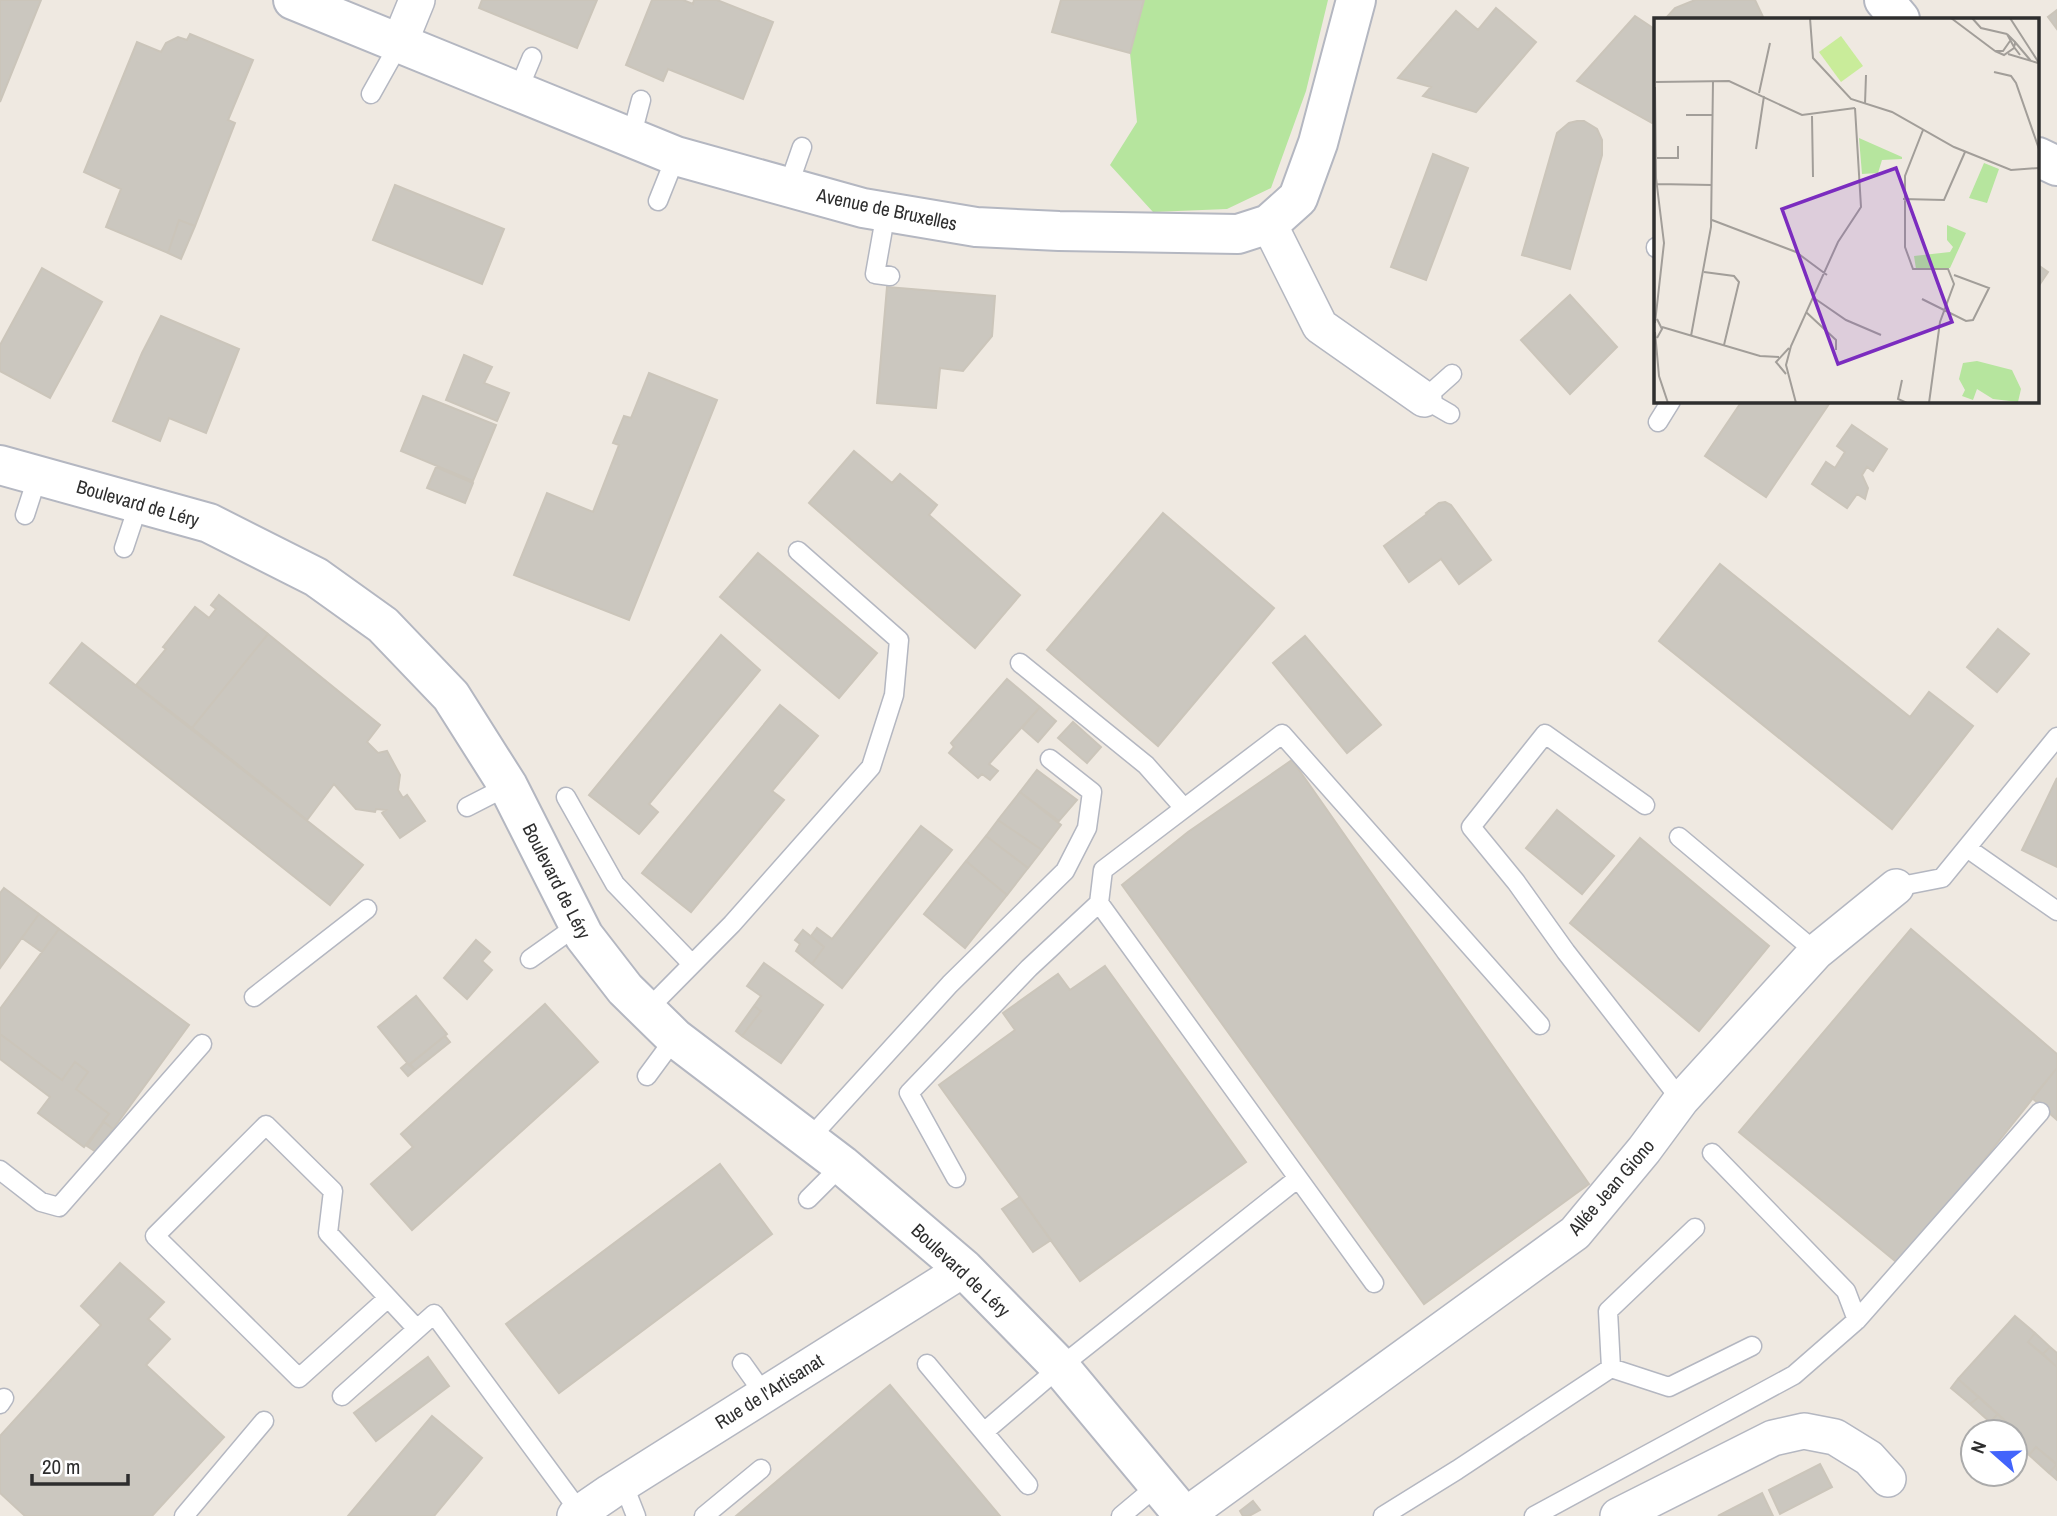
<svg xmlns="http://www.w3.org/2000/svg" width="2057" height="1516" viewBox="0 0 2057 1516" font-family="'Archivo Narrow',sans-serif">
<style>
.green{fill:#b6e59e}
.building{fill:#cbc7bf;stroke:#cbc5ba;stroke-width:2}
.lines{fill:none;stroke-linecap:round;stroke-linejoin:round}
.service-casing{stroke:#b4b7c1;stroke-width:21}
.minor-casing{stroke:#b4b7c1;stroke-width:38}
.tertiary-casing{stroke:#b4b7c1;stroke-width:42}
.service{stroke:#fff;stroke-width:18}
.minor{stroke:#fff;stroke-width:35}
.tertiary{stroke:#fff;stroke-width:38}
.labels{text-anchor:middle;stroke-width:7;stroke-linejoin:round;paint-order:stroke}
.street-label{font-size:19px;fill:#2e2e2e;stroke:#fff}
.inset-road{fill:none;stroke:#a29e99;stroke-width:2}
.view{fill:#7b2cbf;fill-opacity:0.15;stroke:#7b2cbf;stroke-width:3.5}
.inset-edge{fill:none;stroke:#2e2e2e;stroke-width:3.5}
</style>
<rect width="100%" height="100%" fill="#efe9e1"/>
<path class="green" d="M1144,0H1328L1306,91L1271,188L1227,209L1153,212L1110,165L1137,122L1130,53Z"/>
<path class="building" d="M0,0H41L0,102Z
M482,0H597L577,48L479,8Z
M652,0H683L693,4L694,0H717L773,22L743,99L668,69L663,81L626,65Z
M1061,0H1144L1130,53L1052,32Z
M1695,0H1755L1764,19H1665L1675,8Z
M1496,8L1536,42L1476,112L1423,96L1431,87L1398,78L1456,11L1478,30Z
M2057,10V29L2048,17Z
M1635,16L1656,30V122L1652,123L1577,81Z
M190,34L253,60L228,120L235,123L195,226L179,220L168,253L106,227L121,189L84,172L137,42L161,52L166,43L178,37L187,40Z
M1577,121H1584L1597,129L1602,140V155L1570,269L1522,255L1557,133L1569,123Z
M1433,154L1468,168L1426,280L1391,267Z
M395,185L504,229L482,284L373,240Z
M179,220L195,226L181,259L168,253Z
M2038,265L2048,272L2038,287Z
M42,268L102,302L50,398L0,371V345Z
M887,287L995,296L992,336L963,371L940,368L936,408L877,403Z
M1570,295L1617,347L1570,394L1521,340Z
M161,316L239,349L206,433L169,418L160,441L113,421L142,353Z
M464,355L492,367L484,383L509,393L497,421L446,400Z
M649,373L717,400L629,620L514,575L547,493L593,512L619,445L613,443L624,416L631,418Z
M423,396L496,425L473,481L401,451Z
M1742,401H1831L1766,497L1705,456Z
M1852,425L1887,449L1873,471L1867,467L1862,475L1868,488L1865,499L1857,494L1847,508L1812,484L1826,462L1835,468L1845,452L1837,446Z
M854,451L892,483L900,474L937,505L929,515L1020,595L975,648L809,503Z
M436,467L473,483L465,503L427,488Z
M1445,502L1451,505L1491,560L1459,584L1441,559L1409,582L1384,546L1427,514L1426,513L1439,503Z
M1163,513L1274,608L1158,746L1047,650Z
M758,553L877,653L839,698L720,597Z
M1720,564L1910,717L1929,692L1973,726L1892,829L1659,641Z
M219,595L268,634L192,728L136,685L166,649L163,647L195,607L209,618L216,609L211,605Z
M1998,629L2029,654L1997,692L1967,667Z
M268,634L380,725L367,742L378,753L387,751L400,775L398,790L403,798L407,795L425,821L400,838L382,813L386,810L376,809L375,812L356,809L334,784L307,820L192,728Z
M721,635L760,670L649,804L658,812L639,834L589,795Z
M1305,636L1381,725L1347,753L1273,663Z
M82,643L363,865L330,905L50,683Z
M1007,679L1040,707L989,764L998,771L990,780L982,774L978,778L949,753L954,747L951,743Z
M780,705L818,736L772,791L784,800L691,912L642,873Z
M1040,707L1056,721L1038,742L1022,728Z
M1073,722L1101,747L1087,763L1058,738Z
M1292,760L1589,1184L1424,1304L1122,885L1188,832Z
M1037,770L1077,800L1059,821L1020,792Z
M2057,778V867L2022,850Z
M1020,792L1061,825L1042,850L998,820Z
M1557,810L1614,856L1582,894L1526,848Z
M998,820L1042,850L1028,868L986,836Z
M921,826L952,850L842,988L812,964L824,947L811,936L817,928L832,939Z
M986,836L1028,868L1007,895L966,861Z
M1640,838L1769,946L1699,1031L1570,923Z
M966,861L1007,895L965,948L924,914Z
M4,888L39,914L0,968V893Z
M39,914L59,929L42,952L22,938Z
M59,929L189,1025L113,1129L103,1121L109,1114L76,1089L88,1072L75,1062L62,1080L0,1034V1009Z
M1911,929L2057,1054V1068L1900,1265L1739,1132Z
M803,930L824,947L812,964L796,951L800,944L795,940Z
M476,940L490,952L482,961L492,970L467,999L444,978Z
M764,963L823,1005L781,1063L742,1036L761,1011L754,1006L761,996L747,986Z
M1105,966L1246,1162L1080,1281L939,1085L1015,1030L1003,1013L1058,974L1070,990Z
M416,996L447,1034L409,1065L378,1027Z
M545,1004L598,1062L412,1230L371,1184L413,1147L401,1134Z
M754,1006L761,1011L742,1036L736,1031Z
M0,1034L62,1080L75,1062L88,1072L76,1089L109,1114L84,1147L38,1113L50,1097L0,1059Z
M445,1036L450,1042L415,1070L410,1064Z
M407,1063L415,1070L408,1076L401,1068Z
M2057,1068V1120L2032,1098Z
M104,1122L113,1129L96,1152L87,1146Z
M720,1164L772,1234L559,1393L506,1324Z
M1020,1197L1051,1240L1033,1252L1002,1209Z
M120,1263L164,1302L148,1319L170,1339L146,1365L224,1437L152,1516H25L0,1493V1436L101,1325L81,1306Z
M2015,1316L2035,1333L2028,1342L2057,1367V1465L2036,1447L2029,1455L2015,1444L2013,1432L2015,1430L1958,1379Z
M2035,1333L2050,1347L2043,1354L2028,1342Z
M2050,1347L2057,1353V1367L2043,1354Z
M428,1357L449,1386L376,1441L354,1413Z
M1958,1379L1979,1397L1970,1404L1951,1388Z
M890,1385L1000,1516H736Z
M1979,1397L1998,1414L1990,1422L1970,1404Z
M1998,1414L2015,1430L2013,1432H2002L1990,1422Z
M432,1416L482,1458L434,1516H348Z
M2036,1447L2057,1464L2049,1473L2029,1455Z
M1820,1464L1832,1487L1780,1514L1769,1490Z
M2057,1464V1480L2049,1473Z
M1762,1493L1773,1516H1718Z
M1253,1501L1260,1510L1249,1516H1243L1240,1511Z"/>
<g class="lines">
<g class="service-casing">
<path id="service" d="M517,93L532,57
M371,94L399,44
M631,138L641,100
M788,187L802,147
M658,201L676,156
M886,212L875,274L890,276
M1656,247V248
M1450,414L1424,399L1452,374
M1658,422L1671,401
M25,515L38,475
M124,548L139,503
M1020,663L1146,765L1184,808
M566,797L615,884L692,964
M1645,805L1545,734L1471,827L1516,882L1566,952L1681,1100
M467,807L508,786
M1679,837L1816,952
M1967,848L2057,911
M1896,887L1942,878L2057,737
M530,959L578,925
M254,997L367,909
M647,1010L732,924L871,767L894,695L899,640L798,551
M647,1076L675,1038
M809,1139L950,984L1065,871L1087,828L1092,792L1050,759
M1712,1153L1846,1291L1857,1320
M0,1170L41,1202L59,1207L202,1044
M956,1178L909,1093L1029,968L1099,903
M808,1199L842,1165
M1374,1283L1099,903L1103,870L1282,734L1540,1025
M388,1298L299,1378L155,1236L266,1125L333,1191L328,1233L417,1329
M742,1363L764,1394
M927,1364L1028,1485
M1611,1368L1608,1311L1695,1228
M342,1396L434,1314L580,1512
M0,1404L4,1398
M984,1432L1060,1367L1297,1179
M623,1483L636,1516
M184,1516L264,1421
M704,1516L761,1469
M1121,1516L1158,1485
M1383,1516L1457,1470L1611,1368L1669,1387L1752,1346
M1534,1516L1794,1375L1857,1320L2040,1112"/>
</g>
<g class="minor-casing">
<path id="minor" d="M399,44L417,0
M1269,224L1320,326L1424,399
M575,1516L610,1492L964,1269
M1185,1516L1575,1233L1644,1150L1681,1100L1816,952L1896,887
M1618,1516L1773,1438L1804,1431L1835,1437L1869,1458L1888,1479"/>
</g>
<g class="tertiary-casing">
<path id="tertiary" d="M293,0L676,156L863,208L976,227L1059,231L1238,234L1269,224L1298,198L1318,143L1356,0
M1884,0L1900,19
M2038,157L2057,166
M0,465L209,523L316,577L383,625L451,696L508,786L584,936L625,989L675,1038L842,1165L964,1269L1060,1367L1184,1516"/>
</g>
<use href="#service" class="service"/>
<use href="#minor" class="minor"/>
<use href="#tertiary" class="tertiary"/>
</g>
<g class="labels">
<g class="street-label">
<text transform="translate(887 209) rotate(12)" y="7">Avenue de Bruxelles</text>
<text transform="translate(138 503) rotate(16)" y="7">Boulevard de Léry</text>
<text transform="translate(557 881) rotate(63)" y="7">Boulevard de Léry</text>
<text transform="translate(1611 1187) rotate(-49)" y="7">Allée Jean Giono</text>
<text transform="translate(961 1270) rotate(43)" y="7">Boulevard de Léry</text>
<text transform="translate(769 1391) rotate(-32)" y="7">Rue de l'Artisanat</text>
</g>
</g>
<g transform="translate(1654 18)">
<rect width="385" height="385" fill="#efe9e1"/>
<path d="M205,120L248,139V141L228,142L224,155L208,156ZM330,145L345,151L333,185L315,180ZM293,207L312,215L296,250L262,251L260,238L296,234L299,229L293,222ZM323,343L358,352L367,371L364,384L339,381L323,371L319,382L308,378L311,372L305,361L309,345Z" fill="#b6e59e"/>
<path d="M187,18L209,48L187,64L165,34Z" fill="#c9ec9a"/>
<path class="inset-road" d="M156,0L159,40L197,81L238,94L300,129L357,152L385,150M297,0L341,33M318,0L327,10L353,16M356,0L385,45M356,23L349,33H341L350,37L360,30V29L361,26V24L353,16L360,29L366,37M361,24L377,43M354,36L384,45M340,54L357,58L362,65L385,131M2,64L75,63L148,97L201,90M1,69L2,160L10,225L1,305M105,75L116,25M211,86L212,57M32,97H58M158,98L159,159M269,112L251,158V229L259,251H294L300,266L286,304L275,385M102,131L110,78M3,140H24V128M3,166L58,167M249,181L290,182L311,134M58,202L142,234L173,257M50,254L80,258L85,264L70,327M160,280L192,302L227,317M268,281L312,303L319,302L335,270L300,257M152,294L182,322V332M8,309L106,338L125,339M1,314L5,358L14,385M37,318L57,209L59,63M3,320L8,311L3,301M132,356L122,344L135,330M248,362L244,381L253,385M142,385L132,347L137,328L184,224L207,189L201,90"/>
<path class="view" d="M242,150L298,304L184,346L128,191Z"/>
<rect width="385" height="385" class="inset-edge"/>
</g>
<g transform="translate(1994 1453) rotate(290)"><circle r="33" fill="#ffffff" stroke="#ababab" stroke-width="2"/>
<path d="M0-5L12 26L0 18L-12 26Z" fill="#4264fb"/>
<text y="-10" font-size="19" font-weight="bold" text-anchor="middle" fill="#2e2e2e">N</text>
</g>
<path d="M32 1474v10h96v-10" fill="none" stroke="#2e2e2e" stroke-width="3.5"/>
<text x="42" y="1474" font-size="21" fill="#2e2e2e" stroke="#ffffff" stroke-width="5" paint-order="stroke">20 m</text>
</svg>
